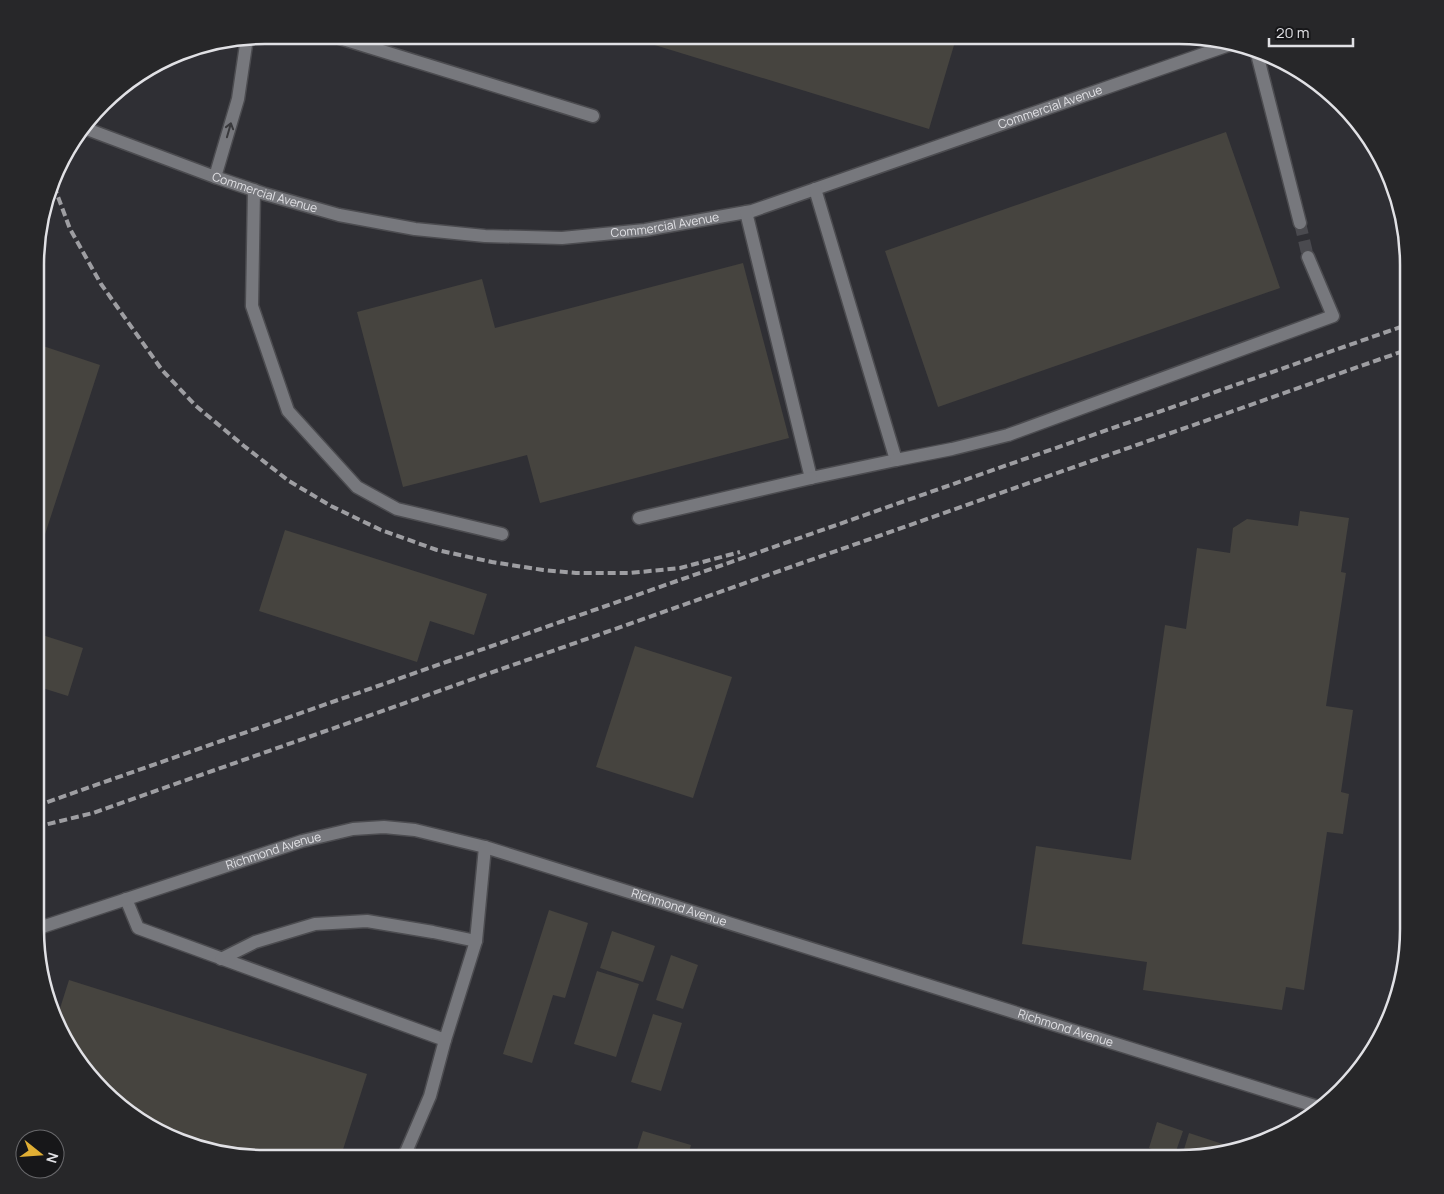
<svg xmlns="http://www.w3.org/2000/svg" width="1444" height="1194" viewBox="0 0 1444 1194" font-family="Manrope,sans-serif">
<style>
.building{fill:#46443f}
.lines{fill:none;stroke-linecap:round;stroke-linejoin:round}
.minor-tunnel{stroke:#4a4a4f;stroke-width:12;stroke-dasharray:12 6;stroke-linecap:butt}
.minor-casing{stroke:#4c4c50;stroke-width:15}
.minor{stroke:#77787d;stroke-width:12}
.rail{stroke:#9e9ea2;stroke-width:4;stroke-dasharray:8 4;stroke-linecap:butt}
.oneway{stroke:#39393c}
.labels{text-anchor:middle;stroke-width:4;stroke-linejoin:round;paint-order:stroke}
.street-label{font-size:12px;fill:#e1e1e5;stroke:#171719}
.rim{fill:none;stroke:#e1e1e5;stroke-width:2.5}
</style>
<rect width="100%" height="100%" fill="#2f2f34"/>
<path class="building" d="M622,35H957L929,129Z
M1226,132L1280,288L938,407L885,251Z
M743,263L789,438L540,503L527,455L403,487L357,312L482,279L495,328Z
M37,344L100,365L37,559H36Z
M1300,511L1349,518L1341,572L1346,573L1326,706L1353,710L1341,792L1349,794L1343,834L1327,832L1304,990L1286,987L1282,1010L1143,990L1147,962L1022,944L1036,846L1131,860L1165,625L1186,629L1197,548L1230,553L1233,528L1247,519L1298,526Z
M285,530L487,594L474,635L430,621L417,662L259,611Z
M36,633L83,648L68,696L36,686Z
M635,646L732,677L693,798L596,767Z
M549,910L588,923L565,998L553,995L532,1063L503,1054Z
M612,931L655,946L643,982L600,968Z
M671,955L698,965L683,1009L656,1000Z
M597,971L639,984L616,1057L574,1044Z
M69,980L367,1074L340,1159H250L177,1141L103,1092L59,1030L56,1021Z
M653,1014L682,1023L661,1091L631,1082Z
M1157,1122L1183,1131L1174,1157L1149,1148Z
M643,1131L691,1145L687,1159H634Z
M1189,1133L1235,1148L1181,1159Z
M567,1149L595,1158V1159H564Z"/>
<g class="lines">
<path class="minor-tunnel" d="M1300,223L1308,257"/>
<g class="minor-casing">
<g id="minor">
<path d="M330,35L593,116"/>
<path d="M1256,50L1300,223"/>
<path id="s1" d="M84,128L215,177L265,194L339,215L415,229L485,236L562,238L645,230L752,211L1232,44"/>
<path d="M215,177L238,99L247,38"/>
<path d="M254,190L252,306L288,411L357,487L397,509L502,534"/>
<path d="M746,212L811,478L896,460L815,189"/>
<path d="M896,460L952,449L1008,435L1333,316L1308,257"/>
<path d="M639,518L811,478"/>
<path d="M126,899L138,928L445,1040"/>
<path id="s2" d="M36,929L302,841L353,829L384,827L415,830L485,847L1318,1107"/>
<path d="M221,959L255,942L315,924L367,921L433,932L476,941"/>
<path d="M403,1159L430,1096L445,1040L476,941L485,847"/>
</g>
</g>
<use href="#minor" class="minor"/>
<path class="rail" d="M54,186L70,229L101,284L162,370L196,406L244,446L289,481L331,506L381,530L437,550L492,562L543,570L576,573H630L680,568L740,552
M36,806L1409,324
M36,827L93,813L1409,349"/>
</g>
<defs><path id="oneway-shaft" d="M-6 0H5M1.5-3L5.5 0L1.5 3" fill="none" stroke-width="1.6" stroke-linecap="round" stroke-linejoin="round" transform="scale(1.25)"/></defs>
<use class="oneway" href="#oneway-shaft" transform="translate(229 130) rotate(-74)"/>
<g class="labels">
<g class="street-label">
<text dy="4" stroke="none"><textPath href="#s1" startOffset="1002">Commercial Avenue</textPath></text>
<text dy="4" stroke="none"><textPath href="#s1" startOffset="192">Commercial Avenue</textPath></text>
<text dy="4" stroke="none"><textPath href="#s1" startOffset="598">Commercial Avenue</textPath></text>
<text dy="4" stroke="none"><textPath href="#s2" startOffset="250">Richmond Avenue</textPath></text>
<text dy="4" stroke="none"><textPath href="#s2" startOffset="670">Richmond Avenue</textPath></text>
<text dy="4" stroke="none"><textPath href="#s2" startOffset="1075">Richmond Avenue</textPath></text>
</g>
</g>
<path d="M0 0H1444V1194H0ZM265 44H1179A221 221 0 0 1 1400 265V929A221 221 0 0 1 1179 1150H265A221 221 0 0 1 44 929V265A221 221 0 0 1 265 44Z" fill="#272729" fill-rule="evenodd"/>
<path class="rim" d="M265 44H1179A221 221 0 0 1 1400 265V929A221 221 0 0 1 1179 1150H265A221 221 0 0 1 44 929V265A221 221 0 0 1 265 44Z"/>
<g transform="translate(40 1154) rotate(107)"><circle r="24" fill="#171719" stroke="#68686b"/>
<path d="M0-4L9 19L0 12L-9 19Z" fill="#e1af34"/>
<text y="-8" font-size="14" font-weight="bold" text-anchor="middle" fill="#e1e1e5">N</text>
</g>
<path d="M1269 38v8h84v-8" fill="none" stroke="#e1e1e5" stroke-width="2.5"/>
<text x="1276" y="38" font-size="15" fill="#e1e1e5" stroke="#171719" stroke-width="4" paint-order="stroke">20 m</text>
</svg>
